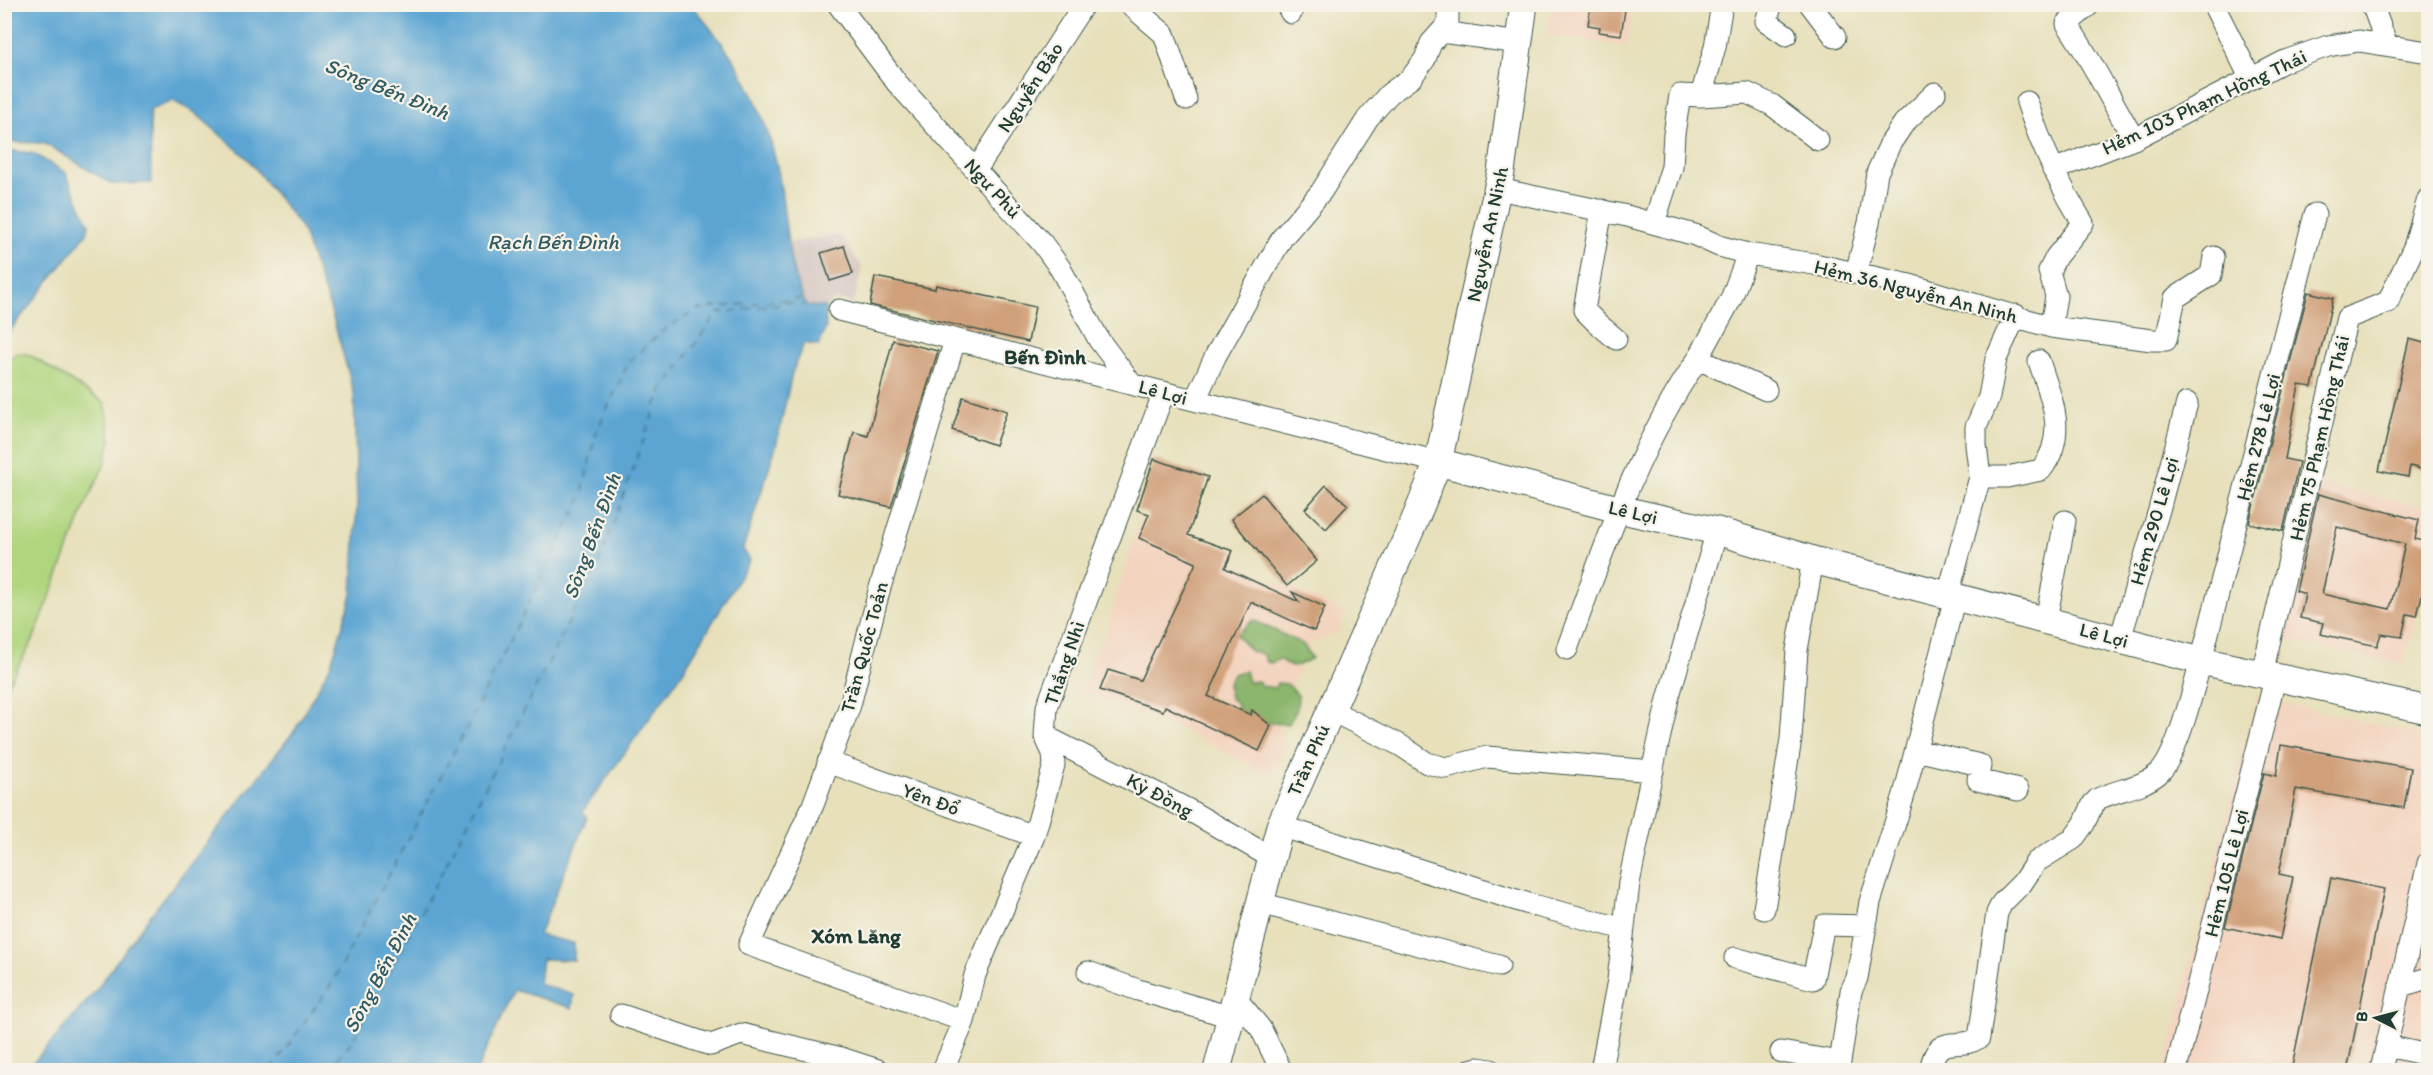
<svg xmlns="http://www.w3.org/2000/svg" width="2433" height="1075" viewBox="0 0 2433 1075" font-family="Itim,sans-serif">
<style>
.built{fill:#f3d4bf}
.industrial{fill:#cfc0bb}
.green{fill:#b0d57e;stroke:#688959;stroke-width:1.5}
.forest{fill:#8cb66d;stroke:#567a50;stroke-width:1.5}
.water{fill:#5ca5d3;stroke:#3e7184;stroke-width:1.5}
.lines{fill:none;stroke-linecap:round;stroke-linejoin:round}
.ferry{stroke:#315c64;stroke-width:1.5;stroke-dasharray:8 6;stroke-linecap:butt}
.building{fill:#d0a07a;fill-rule:evenodd}
.minor-casing{stroke:#3d5548;stroke-width:23}
.major-casing{stroke:#3d5548;stroke-width:29}
.minor{stroke:#fff;stroke-width:21}
.major{stroke:#fff;stroke-width:27}
.labels{text-anchor:middle;stroke-width:4.5;stroke-linejoin:round;paint-order:stroke}
.street-label{font-size:20px;fill:#1f3d34;stroke:#f7f3e8}
.water-label{font-size:21px;font-style:italic;fill:#315c64;stroke:#f7f3e8}
.neighbourhood-label{font-size:21px;font-weight:bold;fill:#1f3d34;stroke:#f7f3e8}
</style>
<rect width="100%" height="100%" fill="#f7f3e8"/>
<filter id="ink" filterUnits="userSpaceOnUse"><feTurbulence type="fractalNoise" baseFrequency=".0167" numOctaves="2"/><feDisplacementMap in="SourceGraphic" scale="12" xChannelSelector="R" yChannelSelector="G"/><feConvolveMatrix kernelMatrix="1 2 1 2 8 2 1 2 1" color-interpolation-filters="sRGB"/></filter>
<filter id="wash" filterUnits="userSpaceOnUse"><feTurbulence type="fractalNoise" baseFrequency=".008" numOctaves="4" result="noise"/><feDisplacementMap in="SourceGraphic" scale="24" xChannelSelector="R" yChannelSelector="G"/><feGaussianBlur stdDeviation="1.35" result="paint"/><feColorMatrix in="noise" values="0 0 0 0 0 0 0 0 0 0 0 0 0 0 0 0 0 1.4 0 .05"/><feComposite in="paint" operator="in"/></filter>
<g filter="url(#wash)">
<rect width="100%" height="100%" fill="#e7e0bb"/>
<path class="built" d="M1552,5H1633L1627,46L1547,35Z
M2314,482L2428,508V578L2403,665L2279,638Z
M1140,518L1238,552L1234,564L1345,612L1338,632L1311,644L1277,720L1284,746L1272,776L1166,722L1080,691L1097,649L1102,645Z
M2256,697L2428,736V1070H2164Z"/>
<path class="industrial" d="M840,234L862,267L854,303L835,300L825,307L807,306L793,268L788,243Z"/>
<path class="green" d="M17,353L30,355L105,403L111,440L105,463L85,506L33,640L5,689L4,415L13,401L7,393L5,362Z"/>
<path class="forest" d="M1253,620L1303,644L1312,658C1301,665 1290,671 1280,659L1271,663L1266,662C1264,654 1260,652 1252,652L1236,635Z
M1245,671L1248,682L1258,681L1262,686L1275,688L1277,683L1287,684L1298,695L1297,709L1289,724L1268,723L1252,711L1251,715L1236,709L1237,703L1230,698L1228,684L1233,674Z"/>
<path class="water" d="M5,4L692,5C708,26 728,48 741,72C757,100 770,135 777,166C787,212 784,264 807,306L825,307L826,327L819,346L804,343L792,373L776,446L743,549L750,560L682,673L583,811L587,817L539,935L574,943V960L542,959L539,984L574,995L572,1008L514,990L477,1070H27L94,993L146,921L295,730L331,664L352,595L357,505L354,393L330,307L301,227L247,158L194,112L173,101L150,110L151,183L112,184L44,143L5,142Z
M5,150L32,153L65,172L89,223L87,233L5,337Z"/>
<g class="lines">
<path class="ferry" d="M271,1070L332,983L466,729L581,499L596,433L629,361L665,329L699,309L803,298
M328,1070L353,1040L464,830L600,560L660,394L717,313L789,303L805,305"/>
</g>
<g id="blocks">
<path class="building" d="M1591,4H1626L1621,35L1599,32L1600,27L1588,25Z
M844,246L853,274L830,281L821,253Z
M875,277L935,289L936,285L1035,307L1028,342L870,305Z
M2308,292L2333,298L2312,387L2299,385L2285,459L2299,462L2283,531L2249,523Z
M2409,339L2428,344V471L2410,466L2408,477L2379,471Z
M893,340L938,351L891,507L838,494L854,432L868,436Z
M963,397L1007,411L995,445L952,430Z
M1154,459L1208,477L1188,535L1233,551L1225,568L1299,602L1292,592L1325,607L1314,631L1251,602L1236,635L1208,696L1251,715L1252,710L1271,726L1259,751L1165,706L1163,711L1100,690L1108,670L1140,680L1196,563L1139,538L1149,514L1137,510Z
M1326,485L1348,505L1326,529L1305,509Z
M1262,494L1317,561L1287,586L1231,519Z
M2318,494L2419,520L2415,539L2428,542V570L2417,616L2407,614L2402,637L2381,634L2377,646L2320,634L2323,623L2300,618L2305,594L2296,591ZM2337,527L2405,544L2390,609L2322,594Z
M2281,745L2411,768L2404,808L2296,789L2279,874L2293,877L2280,939L2225,927L2264,773L2276,776Z
M2331,878L2384,889L2347,1071H2291Z"/>
</g>
</g>
<g filter="url(#ink)">
<use href="#blocks" fill-opacity="0" stroke="#3d5548" stroke-width="1.5"/>
<g class="lines">
<g class="minor-casing">
<path id="minor" d="M838,4L897,83L1042,243L1060,268L1099,340L1131,383
M1129,4L1164,34L1186,99
M1286,4L1291,13
M1772,4L1766,21L1786,35
M1810,4L1835,37
M2090,4L2067,24C2092,60 2111,101 2134,139
M2213,4L2251,79
M2372,4L2387,45
M1442,32L1519,43
M1701,96L1747,93L1772,105L1818,140
M2027,102C2041,146 2059,184 2083,223L2056,257L2049,271L2056,296L2051,327
M976,170L1084,4
M2053,170L2134,139L2285,61L2328,46L2359,41L2428,52
M1498,189L1627,216L1695,235L1719,246L1748,254L1814,264L1910,285L2051,327L2152,340H2166L2175,298L2211,275L2214,257
M1602,210L1584,310L1597,323L1616,339
M1654,223L1672,167L1674,134L1680,95L1701,96L1715,47L1722,4
M1748,254L1731,299L1698,359L1766,390
M1856,273L1869,223L1877,173L1890,144L1904,123L1935,93
M839,310L1438,462
M955,340L879,591L850,705L813,805L749,945L964,1021
M1195,400L1216,355L1282,238L1321,192L1368,118L1389,94L1411,78L1425,59L1431,43L1448,24V4
M1980,477H2007L2041,470C2069,434 2051,399 2039,361
M1948,595L1980,477L1976,445V427L1989,397L1996,359L2016,315
M2046,620L2065,521
M2120,639L2159,510L2187,403
M1567,649C1604,549 1637,447 1698,359
M2262,673L2347,318L2388,302L2414,247L2428,199
M1330,710L1400,745L1427,763L1446,768L1487,757L1653,771
M1045,736L1187,809L1272,858
M1916,750L1980,765L1978,780L2018,790
M828,762L1034,836
M1280,826L1529,904L1624,929
M1260,903L1499,966
M1764,909L1791,739L1797,650L1813,560
M1735,958L1813,979L1824,925L1866,926
M1088,972L1138,990L1231,1017
M2401,986L2428,978
M1235,997L1261,1029L1281,1070
M621,1015L711,1045L741,1034L841,1058L878,1070
M2387,1046L2428,1055
M1781,1052L1840,1062L1851,991L1857,978L1870,902L1904,795L1955,597
M943,1070L964,1021L975,975L1034,836L1054,765L1053,753L1045,736L1047,707L1164,392
M1470,1070L1478,1068L1491,1070
M1601,1070L1618,980L1629,883L1655,758L1668,699L1717,531
M1930,1070C1938,1030 1956,1052 1979,1038L1997,913L2002,903L2022,883L2036,862L2073,839L2084,824L2093,804L2098,799C2118,789 2141,788 2158,774C2177,758 2194,686 2201,661L2315,214
M2176,1070L2276,675
M2381,1070L2428,863"/>
</g>
<g class="major-casing">
<path id="major" d="M1438,462L1618,509L1717,531L1813,560L2201,661L2428,710
M1217,1070L1280,826L1417,515L1438,462L1501,172L1524,4"/>
</g>
<use href="#minor" class="minor"/>
<use href="#major" class="major"/>
</g>
</g>
<g class="labels">
<g class="street-label">
<text transform="translate(1030 87) rotate(-57)" y="7">Nguyễn Bảo</text>
<text transform="translate(2204 102) rotate(-25)" y="7">Hẻm 103 Phạm Hồng Thái</text>
<text transform="translate(993 188) rotate(47)" y="7">Ngư Phủ</text>
<text transform="translate(1487 234) rotate(-78)" y="7">Nguyễn An Ninh</text>
<text transform="translate(1916 291) rotate(14)" y="7">Hẻm 36 Nguyễn An Ninh</text>
<text transform="translate(1163 392) rotate(15)" y="7">Lê Lợi</text>
<text transform="translate(2258 437) rotate(-76)" y="7">Hẻm 278 Lê Lợi</text>
<text transform="translate(2319 438) rotate(-77)" y="7">Hẻm 75 Phạm Hồng Thái</text>
<text transform="translate(1633 512) rotate(13)" y="7">Lê Lợi</text>
<text transform="translate(2154 521) rotate(-74)" y="7">Hẻm 290 Lê Lợi</text>
<text transform="translate(2104 635) rotate(15)" y="7">Lê Lợi</text>
<text transform="translate(864 647) rotate(-75)" y="7">Trần Quốc Toản</text>
<text transform="translate(1064 663) rotate(-71)" y="7">Thắng Nhì</text>
<text transform="translate(1308 760) rotate(-66)" y="7">Trần Phú</text>
<text transform="translate(1160 795) rotate(28)" y="7">Kỳ Đồng</text>
<text transform="translate(931 799) rotate(20)" y="7">Yên Đổ</text>
<text transform="translate(2226 873) rotate(-76)" y="7">Hẻm 105 Lê Lợi</text>
</g>
<g class="water-label">
<text transform="translate(387 89) rotate(22)" y="7">Sông Bến Đình</text>
<text x="553" y="249">Rạch Bến Đình</text>
<text transform="translate(592 536) rotate(-70)" y="7">Sông Bến Đình</text>
<text transform="translate(380 973) rotate(-62)" y="7">Sông Bến Đình</text>
</g>
<g class="neighbourhood-label">
<text x="1045" y="364">Bến Đình</text>
<text x="856" y="943">Xóm Lăng</text>
</g>
</g>
<rect width="2433" height="1075" fill="none" stroke="#f7f3e8" stroke-width="24"/>
<g transform="translate(2376 1018) rotate(276)" stroke="#f7f3e8" stroke-width="4.5" paint-order="stroke">
<path d="M0-4.5L10 22L0 15L-10 22Z" fill="#1f3d34"/>
<text y="-9" font-size="16" font-weight="bold" text-anchor="middle" fill="#1f3d34">B</text>
</g>
</svg>
